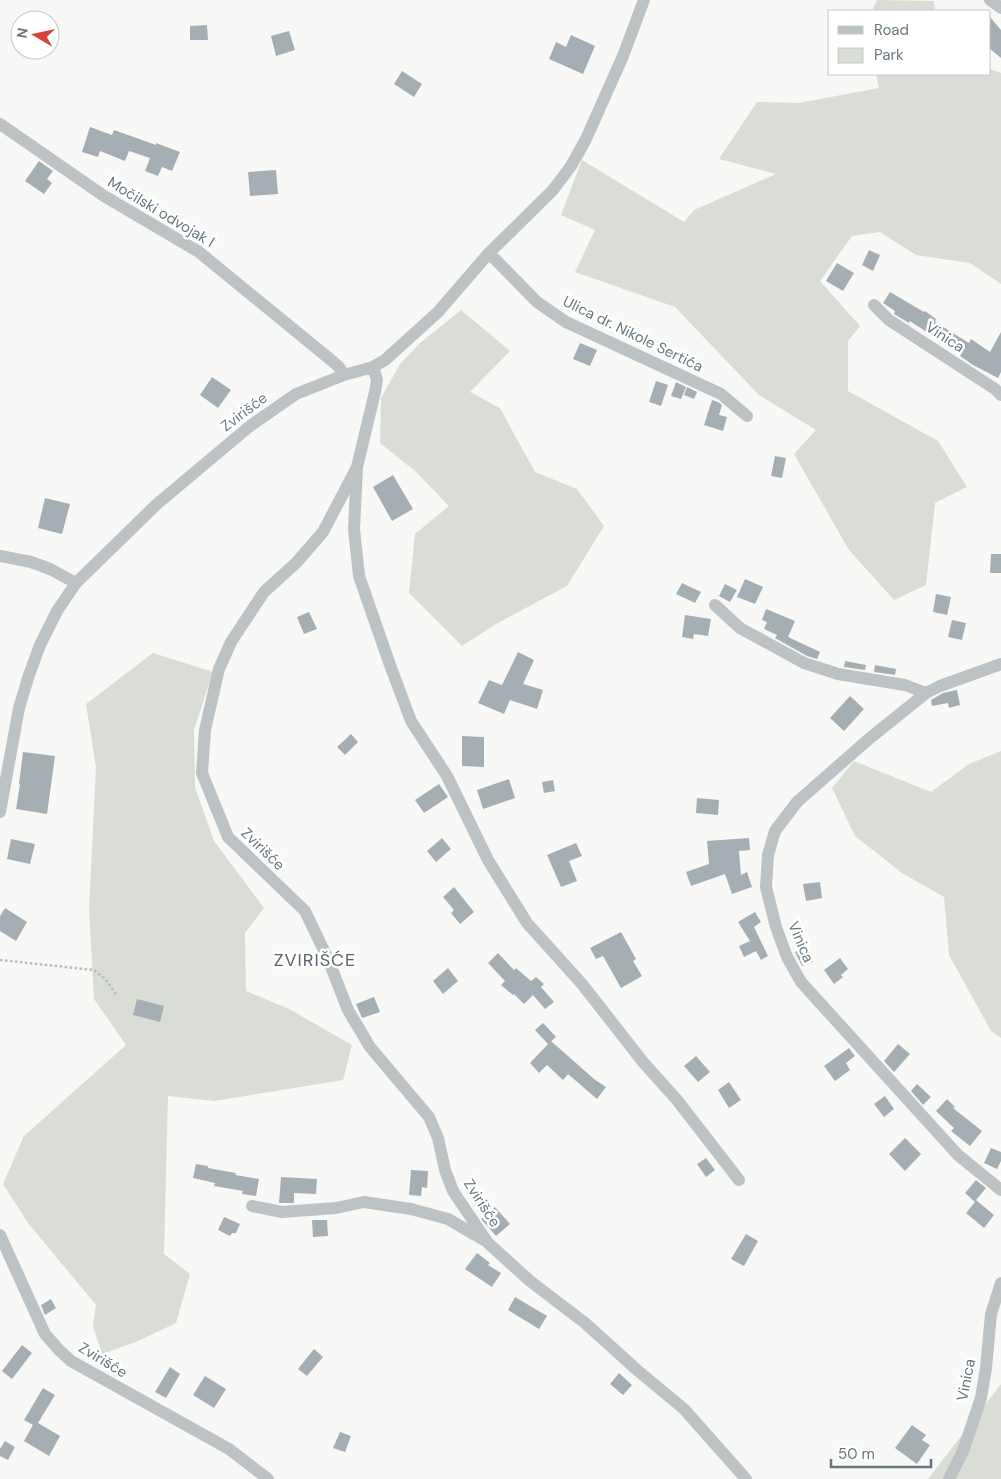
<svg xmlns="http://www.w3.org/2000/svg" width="1001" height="1479" viewBox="0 0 1001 1479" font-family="'DM Sans',sans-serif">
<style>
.green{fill:#d9ddd6}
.building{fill:#a5afb3}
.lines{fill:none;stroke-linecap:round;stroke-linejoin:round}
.path{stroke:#b8bcbe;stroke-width:2.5;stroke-dasharray:2.5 2.5;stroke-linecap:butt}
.minor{stroke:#bdc3c5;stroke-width:12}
.labels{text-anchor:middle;stroke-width:5;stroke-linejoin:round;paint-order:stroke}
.street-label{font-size:15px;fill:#66787f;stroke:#fff}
.quarter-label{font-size:18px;letter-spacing:1px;fill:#57656b;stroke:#fff}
</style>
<rect width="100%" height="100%" fill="#f8f8f6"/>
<path class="green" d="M877,0L934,1L935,11H872Z
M990,69L1001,73V284L970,263L916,255L880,232L852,236L820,281L860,326L848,341V391L938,441L967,487L935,503L926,585L894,600L849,550L794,454L816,430L759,395L675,307L575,272L595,230L561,215L582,160L684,222L694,210L776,174L719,159L757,102L799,103L879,88L876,74H990Z
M461,310L510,351L470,392L500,408L535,472L577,489L604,526L567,586L496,624L462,646L409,593L415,534L449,506L415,471L380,443L381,398L400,364L420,343Z
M153,653L213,672L194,730L195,787L214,841L264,908L245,933L246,991L289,1009L352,1045L343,1080L215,1101L168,1096L164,1254L190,1274L176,1323L136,1342L102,1354L93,1326L96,1305L28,1223L3,1184L24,1136L126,1045L94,999L89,908L96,767L86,704Z
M1001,751V1038L991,1031L949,955L944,897L902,873L855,836L832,788L854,761L931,792L969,764Z
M1001,1384V1479H928Z"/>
<path class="building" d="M990,17L1001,30V58L990,49Z
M207,25L208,40H190V26Z
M289,31L295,50L276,56L271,36Z
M571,35L595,46L583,74L549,59L556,42L566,47Z
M402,71L422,84L414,97L394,84Z
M90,127L112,135L114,130L156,145V143L180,152L172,171L162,167L158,176L145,171L150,158L129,151L125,161L100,151L98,157L82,152Z
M39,161L53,171L47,179L52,183L44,194L25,181Z
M276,170L278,194L250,196L248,172Z
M869,250L880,255L873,271L862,265Z
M837,263L854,273L843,291L826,281Z
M890,292L924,312L925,311L936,319L935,322L969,343L971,339L990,352L1001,332V372L998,378L973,365L960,356L961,355L910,321L909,323L894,314L895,311L883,303Z
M580,343L597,350L590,366L573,359Z
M212,377L231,390L218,408L200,395Z
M656,381L668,385L661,406L649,402Z
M676,382L686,387L681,399L671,396Z
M687,387L697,392L694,399L684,395Z
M712,400L718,402L722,405L719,415L727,417L723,431L704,425Z
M775,456L786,458L782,478L771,476Z
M393,475L413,509L392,521L373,487Z
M45,498L70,504L62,534L38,528Z
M991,554H1001V573H990Z
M745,579L763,587L755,604L737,597Z
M682,583L701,592L695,603L676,594Z
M725,584L737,590L730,602L719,596Z
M936,594L951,597L947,615L933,612Z
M766,609L795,621L788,637L820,652L817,659L807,656L775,638L777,635L764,629L767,622L762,620Z
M309,612L317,629L304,634L297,617Z
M685,615L711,619L708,636L694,634L693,639L682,637Z
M952,620L966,623L962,640L948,637Z
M518,652L534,660L523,684L543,690L537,709L510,700L504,714L478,703L489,680L502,685Z
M845,661L866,665L865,670L844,667Z
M875,665L896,669L895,675L874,672Z
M957,690L960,705L949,708L948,703L932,706L931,700L943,693Z
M850,696L864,709L844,731L830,718Z
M351,734L358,742L345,755L337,747Z
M462,736L484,737V767L462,766Z
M23,752L55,756L47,814L16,809L20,784H19Z
M509,779L515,798L483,809L477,790Z
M553,780L555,791L544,793L542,782Z
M439,784L448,797L424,813L415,800Z
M697,798L719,800L718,815L696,813Z
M442,838L451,849L436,862L427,851Z
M749,838L750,850L739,851L741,875L747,872L752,887L732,894L725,874L691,886L686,872L709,864L707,841Z
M11,839L35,844L30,864L7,859Z
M576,843L582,856L569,861L577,881L561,887L547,855Z
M820,882L822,898L806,901L803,884Z
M454,887L474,912L460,924L451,913L454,910L443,897Z
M5,908L27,922L16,941L0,931V916Z
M755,912L761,922L754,927L768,956L761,960L756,951L744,957L739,946L750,941L738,922Z
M621,932L636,959L633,961L642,976L621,988L603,956L596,959L590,948Z
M807,947L813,962L802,966L795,952Z
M498,953L514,970L516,968L531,981L536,977L544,984L541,987L554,1002L545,1009L533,995L524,1004L514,994L513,995L501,985L505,981L488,963Z
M840,958L848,969L841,975L843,977L834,984L824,970Z
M448,968L458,981L443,994L433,981Z
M374,997L380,1012L362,1018L356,1004Z
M137,999L164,1006L160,1022L133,1015Z
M543,1023L556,1037L548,1044L535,1030Z
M551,1041L594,1079L606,1087L597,1099L568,1074L563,1080L547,1065L539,1073L530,1063Z
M898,1044L910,1054L894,1072L884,1061Z
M849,1048L855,1056L846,1063L850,1070L835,1081L824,1066Z
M696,1056L710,1072L698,1082L684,1066Z
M729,1082L741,1100L729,1108L718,1090Z
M917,1084L931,1097L923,1105L911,1091Z
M885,1096L894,1109L884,1117L874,1104Z
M947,1099L955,1107L953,1108L982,1131L970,1146L951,1131L954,1128L936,1111Z
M905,1138L921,1154L905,1171L889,1154Z
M991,1148L1001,1152V1161L997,1169L984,1163Z
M706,1158L715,1170L706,1177L697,1164Z
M196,1164L208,1166V1168L236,1173L235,1175L259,1179L256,1196L242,1194L243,1191L214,1186L215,1183L193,1178Z
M411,1170L428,1171L427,1188L422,1187L421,1196L409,1195Z
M281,1177L317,1179L316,1194L294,1193V1203H279Z
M976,1180L986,1188L976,1200L994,1215L984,1228L966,1213L975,1202L965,1193Z
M495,1207L510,1224L496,1236L481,1219Z
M224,1217L240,1224L236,1233H232L230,1236L218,1230Z
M312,1220H327L328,1236L313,1237Z
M746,1234L758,1241L744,1266L731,1259Z
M477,1253L490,1263L488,1265L501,1273L492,1287L465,1269Z
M515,1297L547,1316L539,1329L508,1310Z
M51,1299L56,1308L45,1315L41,1305Z
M22,1345L32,1353L12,1379L2,1371Z
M314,1349L323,1357L307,1376L298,1369Z
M170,1367L180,1374L166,1398L155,1392Z
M619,1373L632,1385L623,1395L610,1384Z
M205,1376L226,1389L214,1408L193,1395Z
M43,1388L55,1395L38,1423L60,1436L49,1456L24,1441L33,1425L24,1420Z
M912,1425L926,1435L922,1440L930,1445L917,1464L895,1448Z
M340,1432L351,1436L345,1452L333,1448Z
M5,1441L15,1447L8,1460L0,1456V1449Z"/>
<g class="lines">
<path class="path" d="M0,960L94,970L105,979L117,995"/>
<path class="minor" d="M990,0L1001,8
M0,124L104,196L199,252L331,360L339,367L344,375
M489,253L537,302L566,322L721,394L747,416
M874,305L889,320L995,389L1001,395
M373,367L377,380L375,392L357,467L354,529L359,576L390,665L411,721L447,776L488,860L527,923L582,984L643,1062L677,1100L739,1180
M357,467L323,532L296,563L264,592L231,642L219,669L205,730L202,773L228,837L305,911L328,959L348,1010L370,1047L429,1117L438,1138L445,1170L453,1191L488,1243L530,1281L585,1323L637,1370L684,1409L746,1479
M0,556L31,562L50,569L76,583
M715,605L740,628L804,663L838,674L905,685L926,693
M1001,664L940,686L926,693L870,738L797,802L775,831L768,855L766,887L776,927L787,957L801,982L958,1155L1001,1190
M0,812L19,708L29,675L40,645L57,611L76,583L157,504L250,426L296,394L344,375L373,367L385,360L438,312L489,253L553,190L571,166L586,139L623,56L644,0
M252,1206L282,1212L336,1208L364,1202L411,1209L448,1219L484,1240
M0,1235L45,1334L59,1350L71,1361L229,1449L268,1479
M949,1479L963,1451L981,1398L986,1368L991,1314L1001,1283"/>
</g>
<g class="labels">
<g class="street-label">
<text transform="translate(161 212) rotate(31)" y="5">Močilski odvojak I</text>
<text transform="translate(633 334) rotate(26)" y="5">Ulica dr. Nikole Sertića</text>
<text transform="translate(945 337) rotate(33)" y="5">Vinica</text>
<text transform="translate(244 412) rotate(-37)" y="5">Zvirišće</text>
<text transform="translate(263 849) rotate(44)" y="5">Zvirišće</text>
<text transform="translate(801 942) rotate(67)" y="5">Vinica</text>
<text transform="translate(482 1203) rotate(57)" y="5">Zvirišće</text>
<text transform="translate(103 1360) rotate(31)" y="5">Zvirišće</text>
<text transform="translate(966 1380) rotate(-79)" y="5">Vinica</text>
</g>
<g class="quarter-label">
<text x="315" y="966">ZVIRIŠĆE</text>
</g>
</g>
<rect x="828" y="10" width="162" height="65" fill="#ffffff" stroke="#c2c9cc"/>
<rect x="838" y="26" width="25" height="8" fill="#bdc3c5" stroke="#c2c9cc"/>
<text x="874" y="35" font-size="15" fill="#66787f">Road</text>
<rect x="838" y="48" width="25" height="15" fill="#d9ddd6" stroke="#c2c9cc"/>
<text x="874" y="60" font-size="15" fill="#66787f">Park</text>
<g transform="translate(35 35) rotate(279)"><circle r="24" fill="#ffffff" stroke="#c2c9cc"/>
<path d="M0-4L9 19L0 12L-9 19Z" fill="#d64339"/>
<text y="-8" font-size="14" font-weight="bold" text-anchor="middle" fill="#66787f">N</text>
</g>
<path d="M831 1459v8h100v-8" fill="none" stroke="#66787f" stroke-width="2.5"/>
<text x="838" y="1459" font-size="15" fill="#66787f" stroke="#ffffff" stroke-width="4" paint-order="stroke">50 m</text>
</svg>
